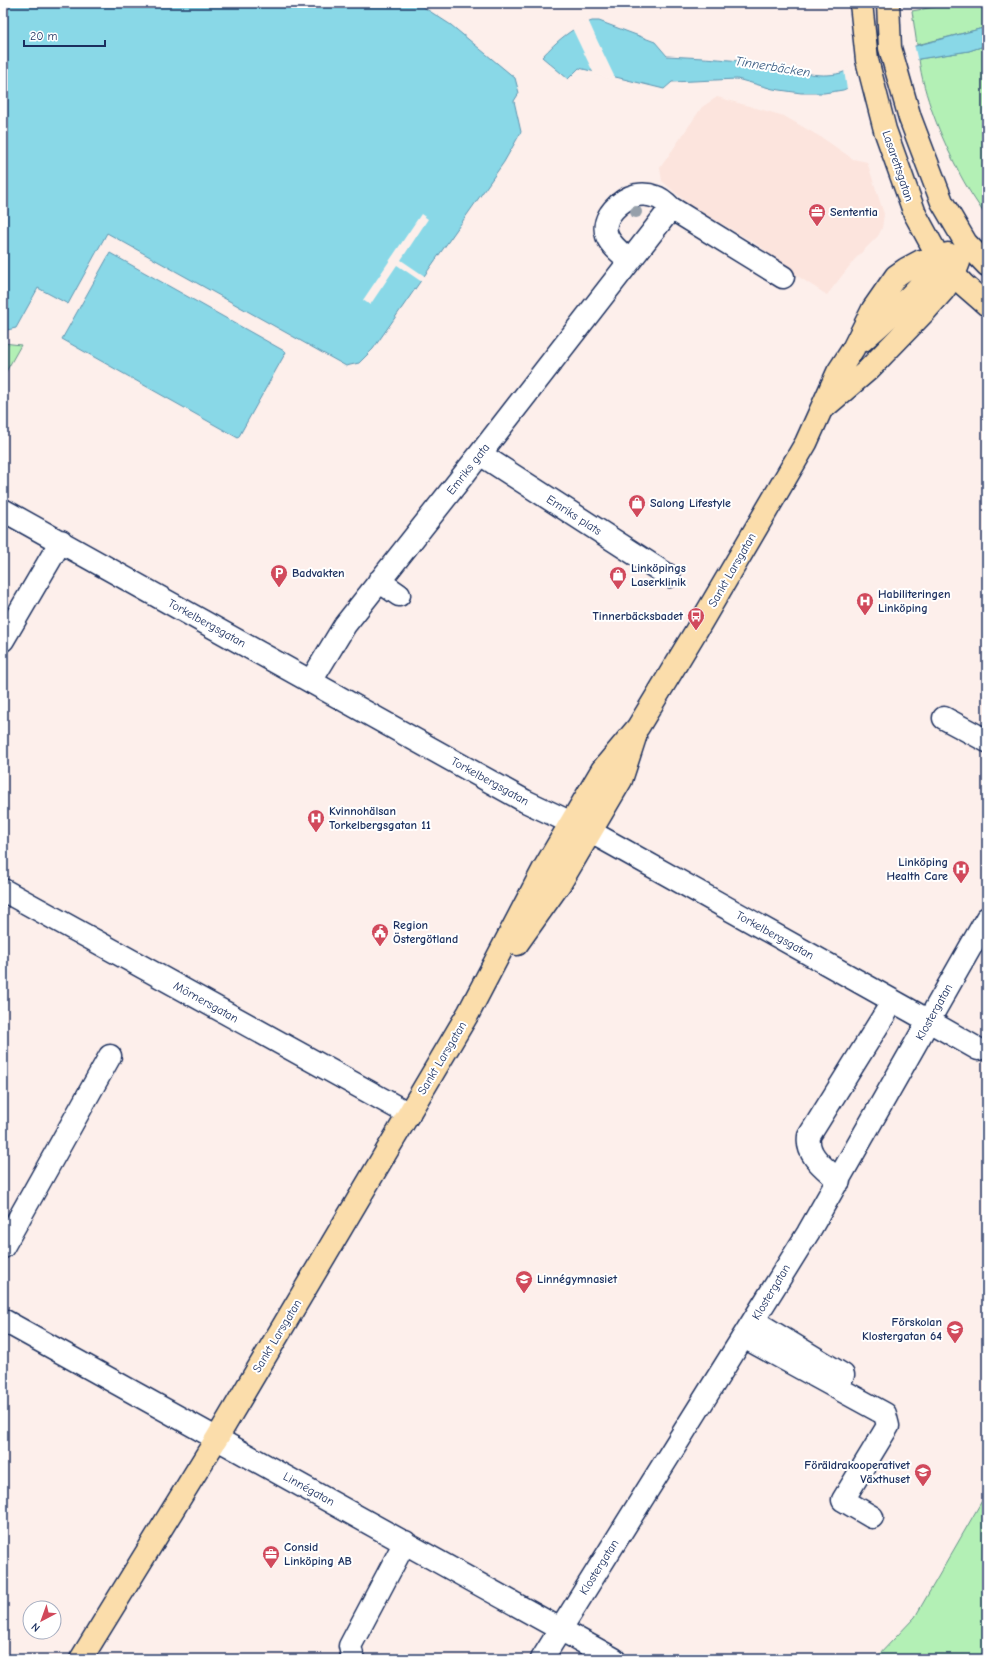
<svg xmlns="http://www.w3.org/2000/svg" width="990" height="1662" viewBox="0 0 990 1662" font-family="'Comic Neue',sans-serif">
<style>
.built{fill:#fce4dd}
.green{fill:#b3f0b5;stroke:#67908a}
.water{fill:#89d8e7;stroke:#5d94b0}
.pier{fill:#fdefeb}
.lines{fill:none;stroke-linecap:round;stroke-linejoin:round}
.minor-casing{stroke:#1b2f5e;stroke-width:25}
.major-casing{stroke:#1b2f5e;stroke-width:25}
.minor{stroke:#fff;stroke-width:22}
.major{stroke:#fbddab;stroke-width:22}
.tree{fill:#96a0aa}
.labels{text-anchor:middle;stroke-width:4;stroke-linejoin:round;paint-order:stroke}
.street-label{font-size:12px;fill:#1b2f5e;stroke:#fff}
.poi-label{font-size:12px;font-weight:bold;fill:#1b2f5e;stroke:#fff;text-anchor:start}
.water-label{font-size:13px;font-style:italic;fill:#365980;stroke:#fff}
</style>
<rect width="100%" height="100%" fill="#fdefeb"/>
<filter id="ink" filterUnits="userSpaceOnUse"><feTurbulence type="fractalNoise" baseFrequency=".025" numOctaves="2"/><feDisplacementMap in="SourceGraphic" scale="8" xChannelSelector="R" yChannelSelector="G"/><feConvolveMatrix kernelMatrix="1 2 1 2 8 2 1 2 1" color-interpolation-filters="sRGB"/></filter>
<g filter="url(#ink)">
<path class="built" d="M717,97L784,116L824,139L853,159L867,162L884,214L882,228L878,236L855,259L827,295L788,270L758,245L689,205L662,181L660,168L702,107Z"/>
<path class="green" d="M955,3H987V27L917,45L912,11Z
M987,45V218C977,202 965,186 957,168C941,137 923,94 919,59L969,51Z
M3,343L21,345L3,377Z
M987,1492V1659H875L915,1617Z"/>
<path class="water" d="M3,3H417L451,25L515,78L519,93L514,101L521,132L504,162L373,349L359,363L346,366L107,233L68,304L38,288L16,328L3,331Z
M592,21H599L655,42L667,56C702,58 737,59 771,66C795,70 817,79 841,73L900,50L987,27V45L969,51L919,59L843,90L824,93H801L773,89L737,79L672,82L664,89L579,68L568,79L542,57C557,41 571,28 592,21Z
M110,253L286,352L238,438L62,339Z"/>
<path class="pier" d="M588,20L597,40L616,80L594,74L581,47L572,28Z
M914,44L918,62L847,90L844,70L900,48Z
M421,214L428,219L401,260L426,277L422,282L397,265L370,305L363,300Z"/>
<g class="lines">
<g class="minor-casing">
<path id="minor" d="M630,261C622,254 611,246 607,236C600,217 621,199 637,195C643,194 651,195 656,197C661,198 667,204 671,208L783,277
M480,454L669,576
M3,510L525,801L591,832L618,847L913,1012L978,1049
M379,581L399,595
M3,640L61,541
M311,681L345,625L480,454L671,208
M944,718L987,741
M3,890L409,1114
M839,1181C825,1168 806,1156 809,1136L893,1001
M3,1247L110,1056
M3,1320L614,1659
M754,1321L843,1375
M744,1337L885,1414L888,1426L843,1500L872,1517
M353,1659L350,1646L405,1542
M542,1659L808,1233L987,918"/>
</g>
<g class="major-casing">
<path id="major" d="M861,3L867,60L885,130L915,214L940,260L964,285L987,305
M888,3L890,48L910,118L942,202L966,243L987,265
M862,341C884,322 906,301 926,279C934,270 938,261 948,254
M826,406L868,370L927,309L943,291L954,275L959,262
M517,944L561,882L621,780L635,737
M81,1659L217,1438L469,1012L543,870L602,770L638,727L696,631L806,443L838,372L853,349L873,309L896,276L906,269L921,261L940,260"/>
</g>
<use href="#minor" class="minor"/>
<use href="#major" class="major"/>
</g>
<circle class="tree" cx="636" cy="212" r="6"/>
</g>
<defs>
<g id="office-pin" transform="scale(0.9)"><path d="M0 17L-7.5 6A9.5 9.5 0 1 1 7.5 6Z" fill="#d1495b" stroke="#fff"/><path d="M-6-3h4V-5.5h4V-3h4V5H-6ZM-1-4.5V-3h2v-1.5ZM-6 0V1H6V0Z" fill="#fff"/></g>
<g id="shop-pin" transform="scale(0.9)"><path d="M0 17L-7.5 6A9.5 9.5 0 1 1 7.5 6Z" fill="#d1495b" stroke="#fff"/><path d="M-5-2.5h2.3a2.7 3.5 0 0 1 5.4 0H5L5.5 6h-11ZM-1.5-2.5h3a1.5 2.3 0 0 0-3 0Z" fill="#fff"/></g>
<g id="parking-pin" transform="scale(0.9)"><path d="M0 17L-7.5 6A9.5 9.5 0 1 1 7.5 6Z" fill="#d1495b" stroke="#fff"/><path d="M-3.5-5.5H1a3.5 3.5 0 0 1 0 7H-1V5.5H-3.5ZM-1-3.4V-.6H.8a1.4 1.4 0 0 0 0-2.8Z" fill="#fff"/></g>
<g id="hospital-pin" transform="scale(0.9)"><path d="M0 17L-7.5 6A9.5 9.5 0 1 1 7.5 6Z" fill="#d1495b" stroke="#fff"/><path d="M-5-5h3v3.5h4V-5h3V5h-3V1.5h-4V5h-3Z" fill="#fff"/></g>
<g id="bus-pin" transform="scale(0.9)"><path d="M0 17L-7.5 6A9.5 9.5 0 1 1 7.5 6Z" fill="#d1495b" stroke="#fff"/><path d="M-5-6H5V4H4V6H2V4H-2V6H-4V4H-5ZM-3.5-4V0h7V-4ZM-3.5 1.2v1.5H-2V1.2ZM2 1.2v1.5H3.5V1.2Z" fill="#fff"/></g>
<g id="civic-pin" transform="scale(0.9)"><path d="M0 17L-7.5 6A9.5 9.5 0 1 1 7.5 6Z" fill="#d1495b" stroke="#fff"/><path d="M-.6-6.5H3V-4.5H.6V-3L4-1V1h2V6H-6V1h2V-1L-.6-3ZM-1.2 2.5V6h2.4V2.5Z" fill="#fff"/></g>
<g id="school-pin" transform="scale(0.9)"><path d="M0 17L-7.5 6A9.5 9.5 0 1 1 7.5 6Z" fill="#d1495b" stroke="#fff"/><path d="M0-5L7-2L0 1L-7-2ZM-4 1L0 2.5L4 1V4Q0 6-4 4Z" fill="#fff"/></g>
</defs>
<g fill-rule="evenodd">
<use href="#office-pin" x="817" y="212"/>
<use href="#shop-pin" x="637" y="503"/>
<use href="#parking-pin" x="279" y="573"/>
<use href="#shop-pin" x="618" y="575"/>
<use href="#hospital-pin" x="865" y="601"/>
<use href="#bus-pin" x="696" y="616"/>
<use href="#hospital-pin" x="316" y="818"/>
<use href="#hospital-pin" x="961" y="869"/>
<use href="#civic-pin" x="380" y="932"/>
<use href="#school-pin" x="524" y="1279"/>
<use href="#school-pin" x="955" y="1329"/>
<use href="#school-pin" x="923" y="1472"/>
<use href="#office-pin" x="271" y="1554"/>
</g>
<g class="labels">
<g class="street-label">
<text transform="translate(898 166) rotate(71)" y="4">Lasarettsgatan</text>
<text transform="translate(468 469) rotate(-52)" y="4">Emriks gata</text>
<text transform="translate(574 515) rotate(33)" y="4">Emriks plats</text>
<text transform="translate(732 570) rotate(-60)" y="4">Sankt Larsgatan</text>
<text transform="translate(207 623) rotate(29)" y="4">Torkelbergsgatan</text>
<text transform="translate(490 781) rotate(29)" y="4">Torkelbergsgatan</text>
<text transform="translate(775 935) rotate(29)" y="4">Torkelbergsgatan</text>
<text transform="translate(206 1002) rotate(29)" y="4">Mörnersgatan</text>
<text transform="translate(934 1012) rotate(-61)" y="4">Klostergatan</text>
<text transform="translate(442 1058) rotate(-59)" y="4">Sankt Larsgatan</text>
<text transform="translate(771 1292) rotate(-59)" y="4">Klostergatan</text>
<text transform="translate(277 1336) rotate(-59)" y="4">Sankt Larsgatan</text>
<text transform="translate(309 1489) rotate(29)" y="4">Linnégatan</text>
<text transform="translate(599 1567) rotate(-58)" y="4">Klostergatan</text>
</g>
<g class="poi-label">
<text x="830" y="216">Sententia</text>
<text x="650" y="507">Salong Lifestyle</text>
<text x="631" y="572">Linköpings<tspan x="631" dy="14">Laserklinik</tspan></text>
<text x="292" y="577">Badvakten</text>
<text x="878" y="598">Habiliteringen<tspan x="878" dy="14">Linköping</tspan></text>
<text x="683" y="620" text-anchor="end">Tinnerbäcksbadet</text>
<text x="329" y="815">Kvinnohälsan<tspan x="329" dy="14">Torkelbergsgatan 11</tspan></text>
<text x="948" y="866" text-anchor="end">Linköping<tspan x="948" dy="14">Health Care</tspan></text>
<text x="393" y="929">Region<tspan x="393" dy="14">Östergötland</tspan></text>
<text x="537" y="1283">Linnégymnasiet</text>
<text x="942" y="1326" text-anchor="end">Förskolan<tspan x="942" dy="14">Klostergatan 64</tspan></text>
<text x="910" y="1469" text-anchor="end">Föräldrakooperativet<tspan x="910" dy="14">Växthuset</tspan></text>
<text x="284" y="1551">Consid<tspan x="284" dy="14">Linköping AB</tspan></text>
</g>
<g class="water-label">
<text transform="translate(773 66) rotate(9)" y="5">Tinnerbäcken</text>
</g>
</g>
<rect width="990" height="1662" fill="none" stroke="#fff" stroke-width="16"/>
<rect x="8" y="8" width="974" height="1646" fill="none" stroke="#1b2f5e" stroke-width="1.5" filter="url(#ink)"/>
<g transform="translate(42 1620) rotate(221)"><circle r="19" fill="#ffffff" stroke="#a4acbf"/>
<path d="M0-3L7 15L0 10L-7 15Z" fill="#d1495b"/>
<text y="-6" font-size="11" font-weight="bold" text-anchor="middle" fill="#1b2f5e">N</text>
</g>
<path d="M24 40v6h81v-6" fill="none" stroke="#1b2f5e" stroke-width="2"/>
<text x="30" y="40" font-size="12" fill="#1b2f5e" stroke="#ffffff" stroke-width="3" paint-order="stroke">20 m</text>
</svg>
